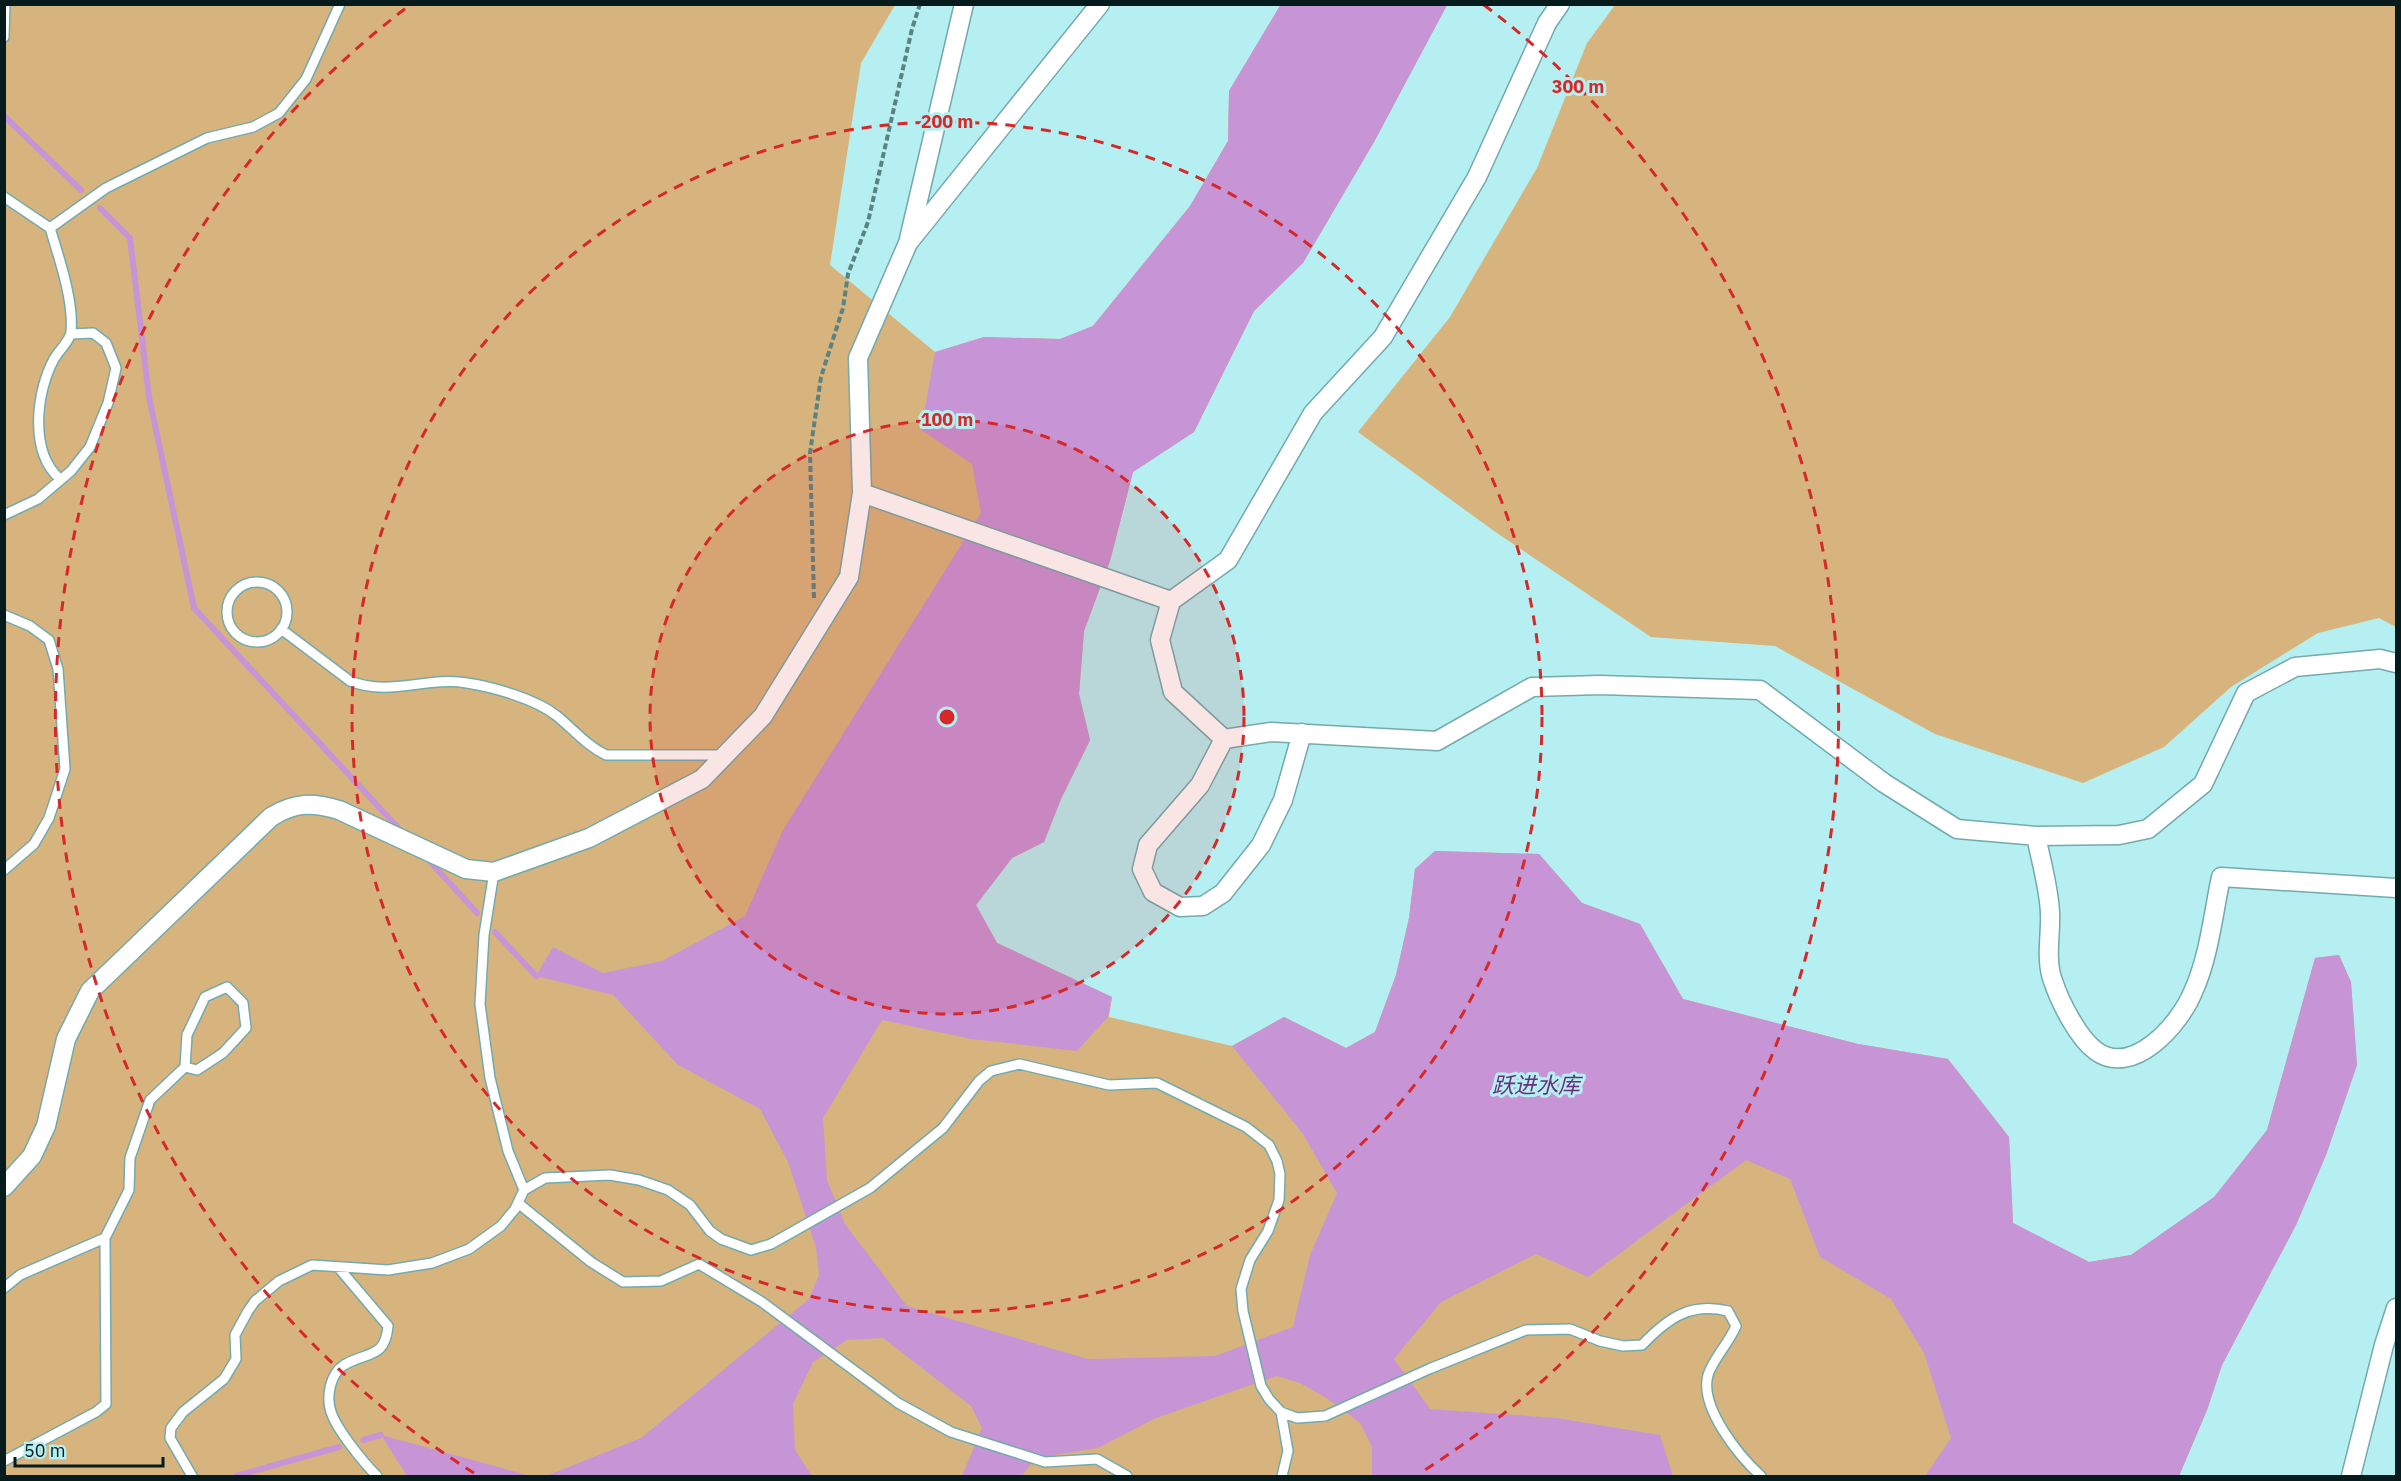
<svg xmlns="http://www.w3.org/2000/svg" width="2401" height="1481" viewBox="0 0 2401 1481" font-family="'IBM Plex Sans','Noto Sans SC',sans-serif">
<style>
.green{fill:#d7b47d}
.water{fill:#c795d5}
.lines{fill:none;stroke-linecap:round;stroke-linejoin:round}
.stream{stroke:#c795d5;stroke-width:6}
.service-casing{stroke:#73aaad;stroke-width:12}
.minor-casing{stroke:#73aaad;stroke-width:21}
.path{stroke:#5a8283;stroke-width:4;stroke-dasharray:6 3;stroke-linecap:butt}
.service{stroke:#fff;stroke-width:9}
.minor{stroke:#fff;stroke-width:18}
.ring{fill:none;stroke:#d62828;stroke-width:3;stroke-dasharray:10 8}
.labels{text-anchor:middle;stroke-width:6;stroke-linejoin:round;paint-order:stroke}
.water-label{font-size:22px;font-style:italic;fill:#6a2d79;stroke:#b5eff1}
.centre{fill:#d62828;stroke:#b5eff1;stroke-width:3}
.ring-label{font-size:18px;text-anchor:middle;font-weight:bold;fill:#d62828;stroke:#b5eff1;stroke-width:6;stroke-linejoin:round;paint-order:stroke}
</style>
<rect width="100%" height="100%" fill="#b5eff1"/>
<path class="green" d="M1281,4L1447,5L1374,142L1303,263L1254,311L1194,432L1133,472L1110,561L1084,631L1079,694L1090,740L1061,799L1044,842L1012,858L976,905L997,943L1112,997L1109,1017L1232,1046L1284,1017L1346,1048L1375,1032L1396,975L1409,918L1415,869L1435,851L1539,854L1582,903L1640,924L1683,999L1858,1044L1948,1059L2009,1137L2013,1223L2089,1262L2131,1255L2215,1197L2267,1130L2315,958L2339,955L2351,982L2357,1065L2326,1155L2296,1225L2222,1365L2207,1410L2179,1476H5V5H895L861,63L830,265L935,352L984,337L1060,339L1093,326L1190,206L1228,141L1229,91Z
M1615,5H2396V627L2379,618L2318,633L2231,687L2164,747L2083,783L1935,734L1775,646L1651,637L1494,531L1358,432L1450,317L1537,168L1587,43Z"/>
<path class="water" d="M1281,4L1447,5L1374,142L1303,263L1254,311L1194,432L1133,472L1110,561L1084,631L1079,694L1090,740L1061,799L1044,842L1012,858L976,905L997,943L1112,997L1108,1017L1077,1051L971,1039L882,1020L823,1118L827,1180L845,1224L907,1306L1088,1359L1215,1356L1293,1327L1310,1255L1337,1193L1303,1134L1232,1046L1284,1017L1346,1048L1375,1032L1396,975L1409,918L1415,869L1435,851L1539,854L1582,903L1640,924L1683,999L1858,1044L1948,1059L2009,1137L2013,1223L2089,1262L2131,1255L2214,1197L2267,1130L2315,958L2339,955L2351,982L2357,1065L2326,1155L2296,1225L2222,1365L2207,1410L2179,1476H1925L1951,1438L1924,1353L1891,1299L1820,1257L1790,1179L1746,1160L1588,1277L1536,1254L1441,1302L1394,1359L1430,1409L1557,1418L1660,1435L1673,1476H1372V1447L1360,1423L1328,1399L1300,1383L1277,1376L1156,1418L1098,1448L1035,1458L1022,1476H962L982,1428L971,1406L883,1338L847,1340L813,1362L793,1404L795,1450L812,1476H546L641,1438L809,1299L819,1275L816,1248L788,1162L760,1109L678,1065L613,995L536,976L553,947L603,973L662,961L745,916L783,830L981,513L972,464L921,430L935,352L984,337L1060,339L1093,326L1190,206L1228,141L1229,91Z
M381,1435L531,1476H407Z"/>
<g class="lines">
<path class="stream" d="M4,116L81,190
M100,208L130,238L149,397L194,608L403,833
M425,856L477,913
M495,932L536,976
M363,1440L381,1435
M236,1476L339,1447"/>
<g class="service-casing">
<path id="service" d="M4,37L5,4
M4,197L50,228C59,258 74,301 71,332C70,341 59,350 54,359C36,392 29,452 60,479
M50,228L106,188L207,138L253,127L279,113L306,79L340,4
M4,515L38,499L71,471L90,447L108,403L116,368L106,343L93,333L71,334
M227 612a30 30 0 1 1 60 0a30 30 0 1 1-60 0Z
M4,615L30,626L49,640L58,669L65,769L49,818L34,844L4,870
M281,629L350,681C389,697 428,676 467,683C493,687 536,699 557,716C574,730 586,745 606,755H723
M494,872L484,935L480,1004L490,1078L508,1151L524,1190
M518,1203L591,1262L623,1282L661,1281L699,1264L762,1302L898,1403L951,1432L1045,1462L1097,1459L1127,1476
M338,1267L388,1326C385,1359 368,1351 344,1365C330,1374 326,1397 331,1412C337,1430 363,1462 377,1476
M4,1288L20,1275L105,1238L129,1190L130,1158L150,1100L185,1067L187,1035L205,997L227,987L243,1003L246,1028L223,1053L197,1070L185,1067
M1281,1412L1288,1451L1282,1476
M4,1461L96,1412L106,1404L105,1238
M192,1476L170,1438L171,1428L183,1412L224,1379L236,1359L235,1335L248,1311L255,1301L279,1281L312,1265L388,1270L432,1263L469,1249L501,1226L515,1209L524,1190L545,1178L610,1175L639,1180L668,1190L690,1205L710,1231L721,1239L751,1250L771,1244L870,1188L943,1128L979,1081L991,1071L1019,1064L1109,1085L1157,1083L1246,1127L1269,1145L1277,1161L1280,1174L1279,1200L1268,1231L1250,1260L1241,1289L1243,1311L1261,1386L1269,1399L1281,1412L1297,1418L1325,1416L1429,1369L1526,1330L1570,1329L1600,1341L1623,1346L1642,1345C1668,1318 1690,1302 1728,1311L1736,1326C1729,1343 1713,1359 1708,1375C1699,1407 1739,1456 1761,1476"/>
</g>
<g class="minor-casing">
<path id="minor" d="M1560,4L1547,23L1477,177L1383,337L1313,413L1228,560L1171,601L1160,640L1173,692L1224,739L1271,732L1437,741L1532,687L1600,685L1760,690L1884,783L1957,829L2036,836L2119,835L2148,829L2203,784L2246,693L2295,667L2380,659L2396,663
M909,239L964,4
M862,493L1171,601
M1224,739L1200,785L1148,845L1142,869L1153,892L1180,907L1203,906L1223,893L1261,845L1283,800L1302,733
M2036,836C2041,861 2049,888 2050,913C2051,935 2045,960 2053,981C2060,1002 2078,1038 2096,1051C2133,1078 2180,1024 2193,992C2209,957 2213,915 2221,877L2396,888
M4,1187L32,1156L46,1126L66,1039L90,991L271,817C295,802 313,802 339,810L466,869L494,872L589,838L702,779L763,716L849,577L862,493L858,358L908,243L1100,4
M2351,1476L2384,1345L2396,1308"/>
</g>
<path class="path" d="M814,598L810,453L821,377L843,308L848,274L868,222L912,29L920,4"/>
<use href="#service" class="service"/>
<use href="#minor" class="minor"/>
</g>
<circle cx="947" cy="717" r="297" fill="#d62828" fill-opacity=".12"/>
<g class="ring">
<circle cx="947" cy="717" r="297"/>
<circle cx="947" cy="717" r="595"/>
<path d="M474 1473A892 892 0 0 1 410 5M1484 5A892 892 0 0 1 1420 1473"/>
</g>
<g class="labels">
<g class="water-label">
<text x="1536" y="1093">跃进水库</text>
</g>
</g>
<circle cx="947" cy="717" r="9" class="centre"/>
<g class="ring-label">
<text x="1578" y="93">300 m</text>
<text x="947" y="128">200 m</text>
<text x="947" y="426">100 m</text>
</g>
<rect width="2401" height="1481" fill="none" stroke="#051b1c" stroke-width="12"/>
<path d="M15 1457v9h148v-9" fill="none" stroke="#051b1c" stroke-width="3"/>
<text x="24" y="1457" font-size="18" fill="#051b1c" stroke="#b5eff1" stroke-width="4.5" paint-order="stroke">50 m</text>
</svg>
